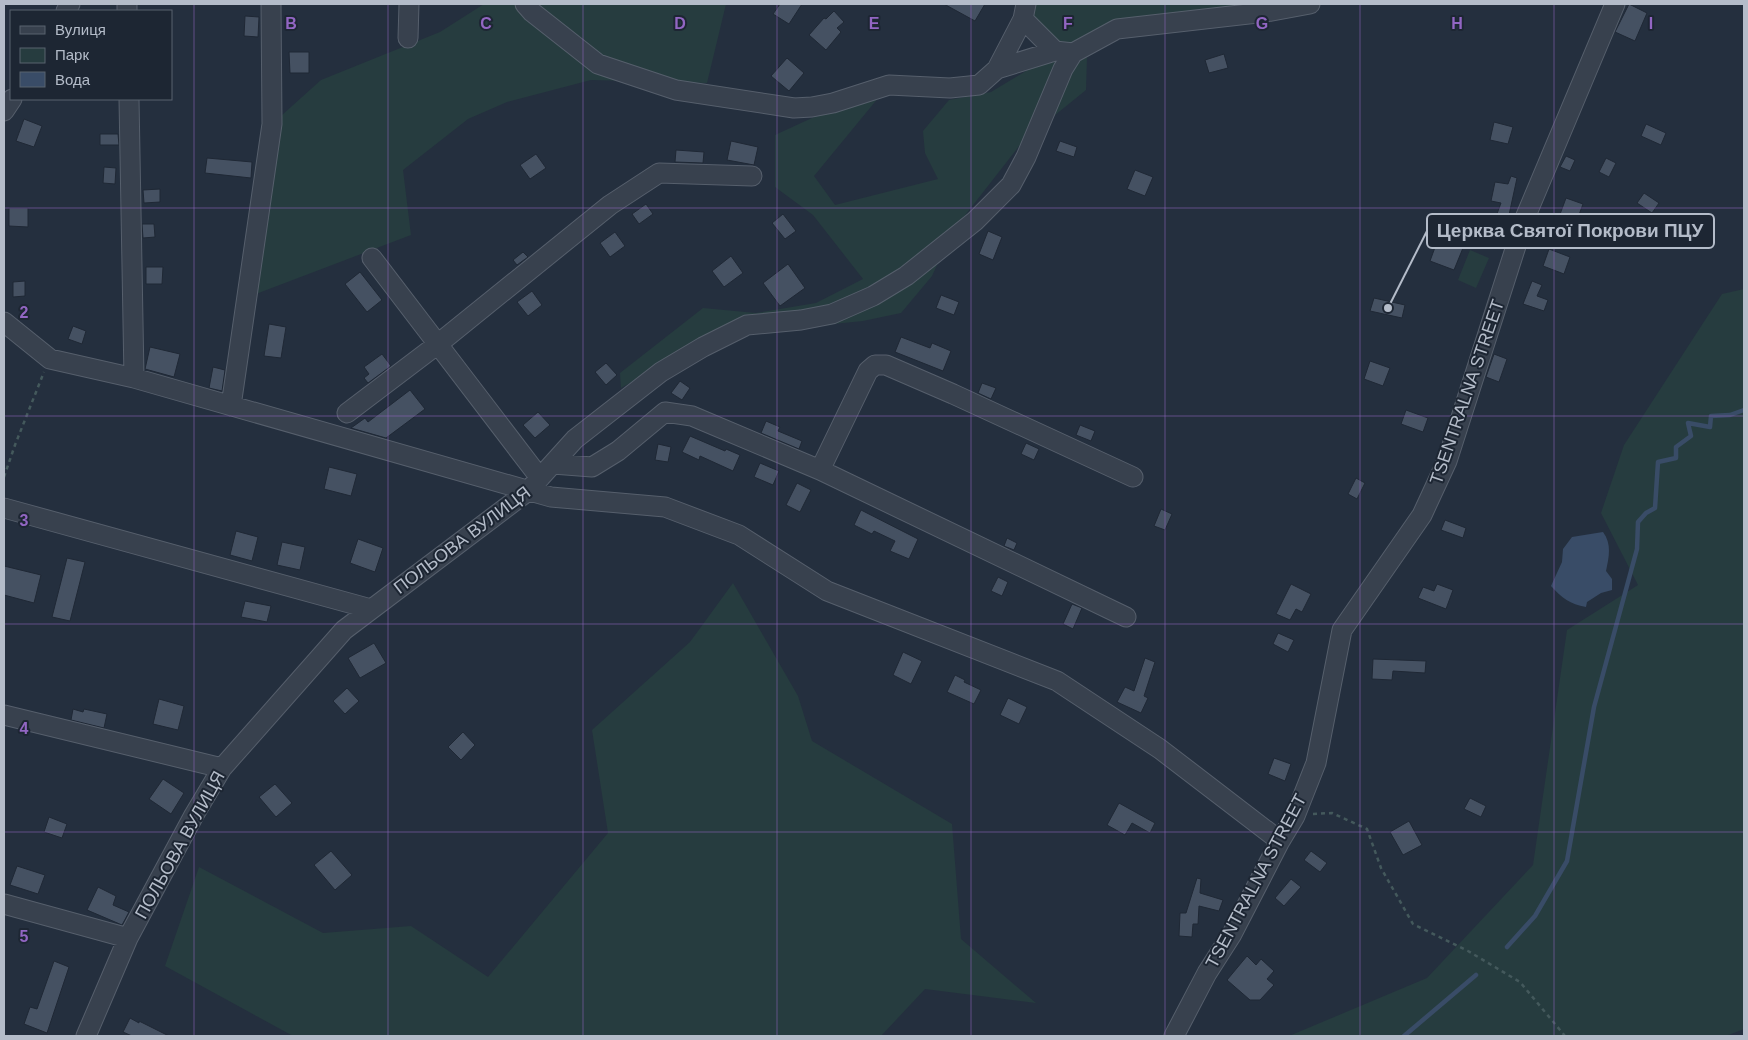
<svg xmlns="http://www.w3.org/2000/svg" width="1748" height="1040" viewBox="0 0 1748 1040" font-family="Arial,sans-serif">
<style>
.green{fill:#263c3f}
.water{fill:#394c67}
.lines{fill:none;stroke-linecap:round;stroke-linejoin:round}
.stream{stroke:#394c67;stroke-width:4.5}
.building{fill:#455162;stroke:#1f2835}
.minor-casing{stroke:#565f6c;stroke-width:21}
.path{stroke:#44595c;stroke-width:2.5;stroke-dasharray:4 4;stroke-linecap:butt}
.minor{stroke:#38414e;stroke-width:19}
.grid{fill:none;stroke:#9266c3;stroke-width:1;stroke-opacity:0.55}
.labels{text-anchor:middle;stroke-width:4;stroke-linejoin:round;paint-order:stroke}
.street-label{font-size:18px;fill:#b4bcc9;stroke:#1d2633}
.grid-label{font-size:16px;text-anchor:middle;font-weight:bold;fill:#9266c3;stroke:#1d2633;stroke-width:4;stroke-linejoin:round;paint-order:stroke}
.leader{fill:none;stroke:#b4bcc9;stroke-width:2}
.callout-dot{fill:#b4bcc9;stroke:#1d2633;stroke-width:2}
.callout{fill:#1d2633;stroke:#b4bcc9;stroke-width:2}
.callout-label{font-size:19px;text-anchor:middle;font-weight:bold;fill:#b4bcc9}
</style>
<rect width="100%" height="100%" fill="#242f3e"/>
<path class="green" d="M484,4H726L707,83L591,80L507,102L468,119L403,170L411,235L248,297L272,124L321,80L440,32Z
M1026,4H1310L1117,29L1073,53L1023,19Z
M1087,57L1086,90L1023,141L952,232L932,276L901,313L863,321L774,330L722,331L621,388L620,373L703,308L756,313L816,303L863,279L813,215L775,187V135L812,118L879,97L814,176L835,205L938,179L925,153L923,131L949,100L991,92L1036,65Z
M1470,250L1489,258L1476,288L1458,280Z
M1744,289V1029L1726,1036H1289L1427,978L1533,865L1567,630L1638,585L1601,513L1624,445L1722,294Z
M733,583L798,696L812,741L952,824L961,939L1036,1003L925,989L881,1036H293L165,966L199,867L323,933L411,926L488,977L608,833L592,730L690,642Z"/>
<path class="water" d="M1603,532C1612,544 1609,557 1606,571L1612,579V590L1601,593L1587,602L1586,607C1570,604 1562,598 1551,586L1562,562L1563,549L1572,537Z"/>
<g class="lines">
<path class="stream" d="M1507,947L1535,916L1567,861L1594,707L1637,549L1638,522L1646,513L1655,508L1658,462L1676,458V447L1691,436L1688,423L1710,427L1711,416L1730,415L1744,410
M1404,1036L1476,975"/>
</g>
<path class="building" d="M780,4H802L789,24L773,14Z
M944,4H985L975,21Z
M1629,4L1647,13L1635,41L1615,32Z
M834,11L844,22L837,28L841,32L826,50L809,35L824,18L826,19Z
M245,16L259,17L258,37L244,36Z
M289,52H309V73H290Z
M1224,54L1228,68L1209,73L1205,60Z
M787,58L804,73L789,91L771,76Z
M24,119L42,126L34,147L16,141Z
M1494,122L1513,127L1508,144L1490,140Z
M1646,124L1666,133L1661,145L1641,136Z
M100,134H118L119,145H100Z
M731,141L758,147L754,165L727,160Z
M1060,141L1077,147L1074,157L1056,151Z
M676,150L704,152L703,163L675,162Z
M536,154L546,168L530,179L520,165Z
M1566,156L1575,160L1570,171L1560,167Z
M207,158L252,162L251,178L205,173Z
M1606,158L1616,163L1609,177L1599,172Z
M104,167L116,168L115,184L103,183Z
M1135,170L1153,177L1145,196L1127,189Z
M1511,176L1517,178L1509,215L1506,223L1495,219L1501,203L1491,201L1495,182L1508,184Z
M160,189V202L144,203L143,190Z
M1644,193L1659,203L1652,213L1637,203Z
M1566,198L1583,204L1576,223L1559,217Z
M646,204L653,214L639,224L632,214Z
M9,208H28V227L9,226Z
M783,214L796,231L785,239L772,223Z
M142,224H154L155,237L143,238Z
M988,231L1002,237L993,260L979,254Z
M615,232L625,246L610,257L600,243Z
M1438,239L1463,248L1454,270L1430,261Z
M1549,249L1570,257L1564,274L1543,266Z
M523,252L528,257L517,265L513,260Z
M731,256L743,273L724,287L712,271Z
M788,264L805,288L780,306L763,283Z
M146,267H163L162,284H146Z
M360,272L382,300L367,312L345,284Z
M25,281V296L13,297V282Z
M1532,281L1542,285L1537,296L1548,300L1544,311L1523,304Z
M532,291L542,305L528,316L517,302Z
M941,295L959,302L954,315L936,308Z
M1374,298L1405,305L1402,318L1370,311Z
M269,324L286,327L281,358L264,356Z
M73,326L86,331L82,344L68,339Z
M901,337L930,348L932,343L951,351L943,371L895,352Z
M150,347L180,354L174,377L145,369Z
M382,354L391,366L368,383L364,378L369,374L364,367Z
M1494,354L1507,359L1499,382L1486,377Z
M1370,361L1390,368L1383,386L1364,379Z
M606,363L617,375L606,385L595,372Z
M213,367L225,370L222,391L209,388Z
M680,381L690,388L682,400L671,393Z
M982,383L996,388L991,399L978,393Z
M410,390L425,409L386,438L351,428L365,418L368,422Z
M1406,410L1428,418L1423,432L1401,424Z
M538,412L550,425L535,438L523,425Z
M766,421L780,427L778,431L802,441L799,449L761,433Z
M1080,425L1095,431L1091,441L1076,435Z
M690,436L725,451L726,449L740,455L733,471L700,456L699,460L682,452Z
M1026,443L1039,449L1034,460L1021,454Z
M658,444L671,447L668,462L655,460Z
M760,463L779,471L773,485L754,477Z
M329,467L357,474L351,496L324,489Z
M1356,478L1365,483L1357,499L1348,494Z
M797,483L811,490L800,512L786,505Z
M1161,509L1172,514L1165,530L1154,526Z
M861,510L918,539L909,559L890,551L895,541L874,531L872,534L854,525Z
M1445,520L1466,528L1463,538L1441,530Z
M236,531L258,537L252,561L230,555Z
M1007,538L1017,543L1014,550L1004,546Z
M358,539L383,548L375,572L350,563Z
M282,542L305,547L300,570L277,565Z
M67,558L85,562L70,621L52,617Z
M4,566L41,575L34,603L4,595Z
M998,577L1008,582L1002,596L991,591Z
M1291,584L1311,594L1302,612L1296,609L1290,620L1276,614Z
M1437,584L1453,590L1446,609L1418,598L1423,587L1434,591Z
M245,601L271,606L267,622L241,617Z
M1072,604L1082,608L1073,629L1063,624Z
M1278,633L1294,640L1288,652L1273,644Z
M374,643L386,663L360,678L348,658Z
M903,652L922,661L911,684L893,675Z
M1145,658L1155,662L1144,696L1148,698L1141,713L1117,702L1125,687L1134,691Z
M1373,659L1426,661L1425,673L1393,671L1392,680L1372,679Z
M955,675L965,680L964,682L981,690L974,704L947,692Z
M347,688L359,701L345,714L333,701Z
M1008,698L1027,707L1019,724L1000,715Z
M159,699L184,706L178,730L153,724Z
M73,709L83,712L84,709L107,714L104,728L71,720Z
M463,732L475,745L461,760L448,747Z
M1274,758L1291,764L1285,781L1268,774Z
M163,779L184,793L171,814L149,799Z
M275,784L292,803L276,817L259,797Z
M1470,798L1486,806L1481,817L1464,809Z
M1119,803L1155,823L1150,833L1132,823L1125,835L1107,825Z
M49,817L67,824L62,838L44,832Z
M1409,821L1422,845L1403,855L1390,832Z
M331,851L352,875L335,890L314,865Z
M1311,851L1327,863L1320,872L1304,860Z
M17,866L45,875L38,894L10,885Z
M1197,878L1201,879L1200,893L1223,900L1219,911L1199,906L1198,924H1193L1192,937L1179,936L1180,913H1186Z
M1291,879L1301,887L1284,906L1275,898Z
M98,887L116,896L113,905L129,912L122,925L87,910Z
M1247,956L1256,965L1261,959L1274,971L1267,979L1274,985L1260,1000H1250L1227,980Z
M54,961L69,967L47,1033L24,1024L30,1007L37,1009Z
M130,1018L139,1023V1021L169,1036H132L123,1032Z"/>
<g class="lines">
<g class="minor-casing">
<path id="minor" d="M127,4V11
M525,4L532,12L598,64L676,90L794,108L812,107L833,103L889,85L950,88L979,85L997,69L1055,51
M66,11L70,4
M1023,19L1055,51L1073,53L1117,29L1266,12L1310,4
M408,38L409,4
M997,69L1023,19L1026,4
M129,99L134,378
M4,111L12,99
M372,258L540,478
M4,322L50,359L134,378L551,497L665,507L739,535L827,591L1057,681L1160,749L1280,841
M231,406L272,124L271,4
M347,413L438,344L610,205L659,173L752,176
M553,464L592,467L618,451L665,412L692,416L820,470L1126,617
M820,470L868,371L875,365H886L953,394L1133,477
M4,508L371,609
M4,715L222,768
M4,904L128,938
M86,1036L128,938L194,815L222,768L344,630L528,491L575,439L661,372L703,347L747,325L801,320L832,314L873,296L906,276L975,221L1011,185L1026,157L1063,69L1073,53
M1174,1036L1207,973L1232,934L1280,841L1295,816L1316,763L1342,630L1422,515L1447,461L1525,218L1615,4"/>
</g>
<path class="path" d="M4,477L15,445L44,372
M1313,814L1332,813L1367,829L1381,868L1413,924L1468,951L1520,982L1565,1036"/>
<use href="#minor" class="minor"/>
</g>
<path class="grid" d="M194,4V1036M388,4V1036M583,4V1036M777,4V1036M971,4V1036M1165,4V1036M1360,4V1036M1554,4V1036M4,208H1744M4,416H1744M4,624H1744M4,832H1744"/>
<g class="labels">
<g class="street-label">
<text transform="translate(1467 392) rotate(-71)" y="6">TSENTRALNA STREET</text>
<text transform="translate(462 540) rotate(-37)" y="6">ПОЛЬОВА ВУЛИЦЯ</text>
<text transform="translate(180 845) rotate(-61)" y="6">ПОЛЬОВА ВУЛИЦЯ</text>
<text transform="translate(1256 881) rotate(-62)" y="6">TSENTRALNA STREET</text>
</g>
</g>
<g class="grid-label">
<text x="291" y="29">B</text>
<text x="486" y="29">C</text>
<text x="680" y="29">D</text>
<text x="874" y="29">E</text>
<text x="1068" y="29">F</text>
<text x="1262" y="29">G</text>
<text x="1457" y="29">H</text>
<text x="1651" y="29">I</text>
<text x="24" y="318">2</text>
<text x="24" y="526">3</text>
<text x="24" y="734">4</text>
<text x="24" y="942">5</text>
</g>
<path class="leader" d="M1388 308L1427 231"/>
<circle class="callout-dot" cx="1388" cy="308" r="5"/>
<rect class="callout" x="1427" y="214" width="287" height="34" rx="5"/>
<g class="callout-label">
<text x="1570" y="237">Церква Святої Покрови ПЦУ</text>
</g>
<rect width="1748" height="1040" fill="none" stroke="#b4bcc9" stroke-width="10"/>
<rect x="10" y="10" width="162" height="90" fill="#1d2633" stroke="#59626f"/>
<rect x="20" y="26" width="25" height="8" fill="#38414e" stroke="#59626f"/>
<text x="55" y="35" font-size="15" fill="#b4bcc9">Вулиця</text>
<rect x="20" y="48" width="25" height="15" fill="#263c3f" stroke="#59626f"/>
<text x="55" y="60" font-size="15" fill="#b4bcc9">Парк</text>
<rect x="20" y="72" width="25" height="15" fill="#394c67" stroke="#59626f"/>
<text x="55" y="85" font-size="15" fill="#b4bcc9">Вода</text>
</svg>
